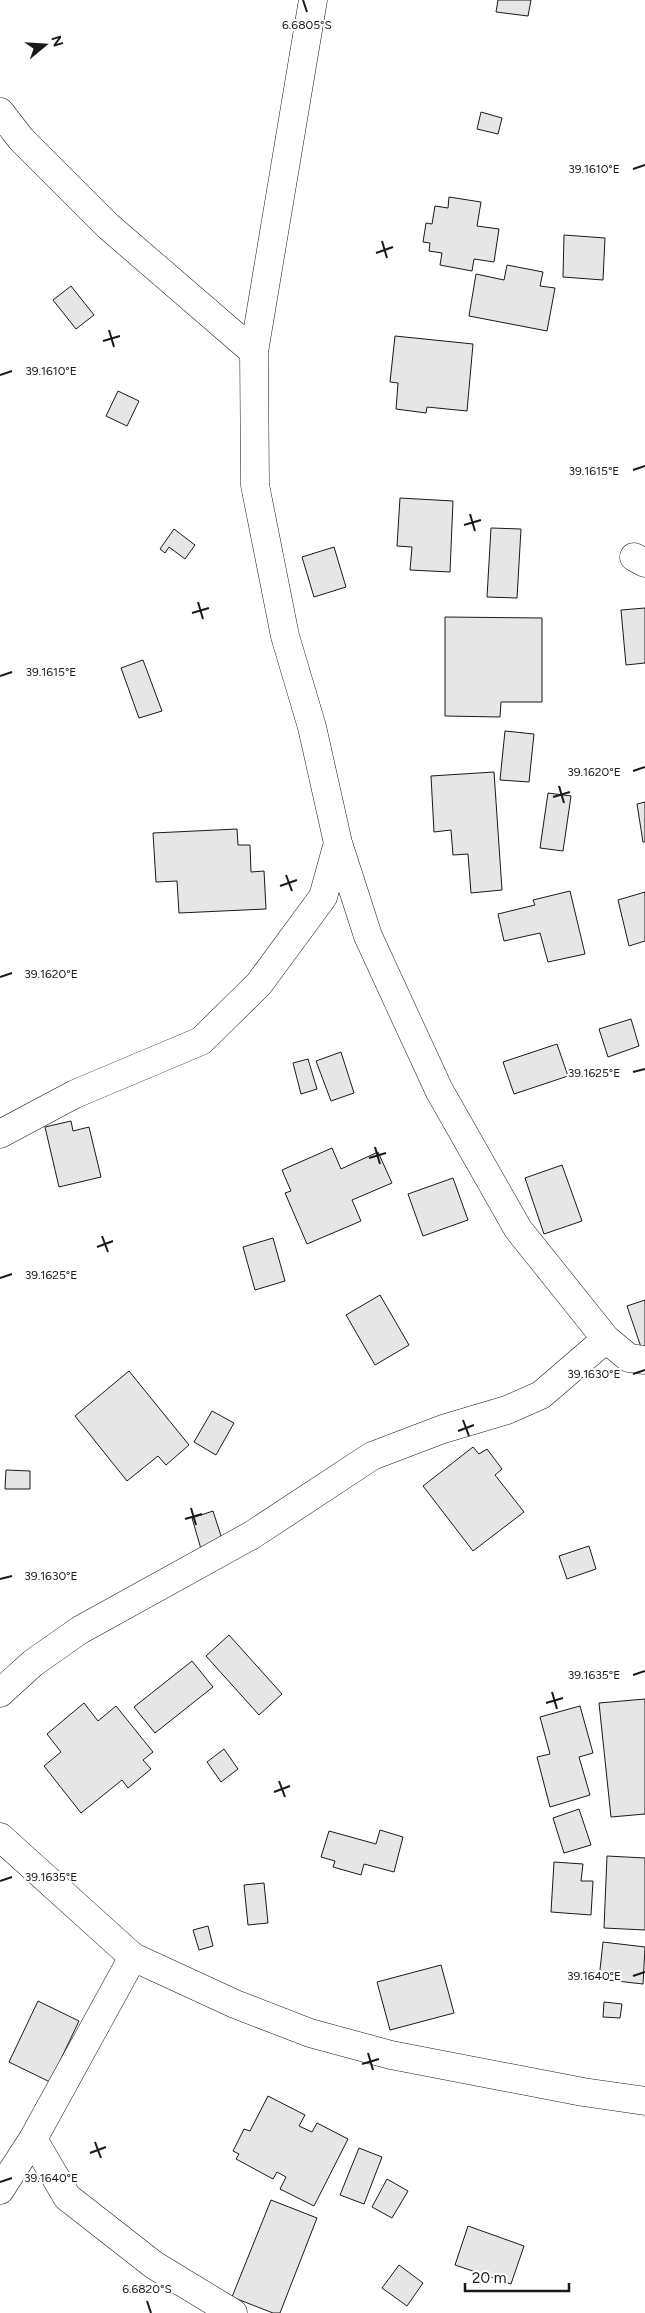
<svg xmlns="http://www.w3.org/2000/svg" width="645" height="2313" viewBox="0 0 645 2313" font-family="Figtree,sans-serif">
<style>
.building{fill:#e6e6e6;stroke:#1a1a1a}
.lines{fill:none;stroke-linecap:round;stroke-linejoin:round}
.street-casing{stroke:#1a1a1a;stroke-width:29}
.street{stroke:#fff;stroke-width:28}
.ticks{fill:none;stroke:#1a1a1a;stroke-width:2}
.ticks-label{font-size:12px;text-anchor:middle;fill:#1a1a1a;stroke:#fff;stroke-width:4;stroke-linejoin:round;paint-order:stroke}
</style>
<rect width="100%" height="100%" fill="#fff"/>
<path class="building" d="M498,0H531L528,16L496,12Z
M481,112L502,118L498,134L477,129Z
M449,197L481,202L477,226L499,229L494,262L474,259L472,271L440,265L442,253L429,251L430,243L423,242L426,223L432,224L435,206L448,208Z
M564,235L605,238L603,280L563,277Z
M507,265L543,272L540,286L555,288L547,331L469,316L476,274L504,280Z
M71,286L94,315L76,329L53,300Z
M395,336L473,344L467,411L427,407L426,413L396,409L398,383L390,382Z
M118,391L139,401L127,426L106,416Z
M400,498L453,501L450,572L410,570L412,547L397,546Z
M491,528L521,529L517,598L487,597Z
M174,529L195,545L185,559L169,547L165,553L160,549Z
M334,547L346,587L314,597L302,557Z
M645,608V663L626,665L621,610Z
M445,617L542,618V702H501L500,717L445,716Z
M143,660L162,711L139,718L121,668Z
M505,731L534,734L529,782L500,780Z
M494,772L502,890L471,893L468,854L453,855L451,830L434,832L431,776Z
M548,793L571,796L563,851L540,848Z
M645,802V842H643L637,804Z
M237,829L238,845H250L251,872L264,871L266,909L179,913L177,881L156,882L153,833Z
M570,891L585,954L548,962L540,933L504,941L498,914L535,905L533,900Z
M645,892V941L629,946L618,900Z
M631,1019L639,1046L608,1057L599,1029Z
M557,1044L568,1076L514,1094L503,1062Z
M341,1052L354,1093L331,1101L316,1061Z
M308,1059L317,1089L301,1094L293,1063Z
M71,1121L73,1131L89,1127L101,1177L59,1187L45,1127Z
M332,1148L341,1169L378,1152L392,1183L352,1200L361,1221L307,1244L285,1193L291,1191L282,1170Z
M562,1165L582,1221L544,1234L525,1178Z
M453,1178L468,1220L423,1236L408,1194Z
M273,1238L285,1281L255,1290L243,1247Z
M380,1295L409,1345L375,1365L346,1315Z
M645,1300V1353H643L627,1306Z
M129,1371L189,1445L166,1465L158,1456L127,1481L75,1416Z
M212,1411L234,1423L216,1455L194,1442Z
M473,1447L479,1454L487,1449L502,1469L495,1475L524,1512L473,1551L423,1486Z
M6,1470L30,1471V1489H5Z
M213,1511L223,1542L201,1549L192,1518Z
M589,1546L596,1569L567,1579L559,1556Z
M229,1635L282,1694L259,1715L206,1656Z
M192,1661L213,1687L155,1733L134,1707Z
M645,1699V1814L611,1817L599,1703Z
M84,1703L98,1721L116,1706L153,1752L143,1760L151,1769L128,1788L122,1780L81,1813L44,1766L61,1752L47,1734Z
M580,1706L593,1753L579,1757L590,1795L550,1807L537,1757L550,1754L540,1717Z
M224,1749L238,1769L221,1782L207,1762Z
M579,1809L591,1845L564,1853L553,1818Z
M380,1830L403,1837L394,1872L364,1864L361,1875L333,1867L335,1861L321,1857L329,1831L376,1844Z
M607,1856L645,1858V1930L604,1928Z
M554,1862L583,1864L581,1881H593L591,1915L551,1912Z
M264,1883L268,1923L248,1925L244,1885Z
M208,1926L213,1946L199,1950L193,1930Z
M603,1942L645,1947L643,1984L599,1979Z
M441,1965L454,2013L390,2030L377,1982Z
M38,2001L79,2021L50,2082L9,2062Z
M604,2002L622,2004L620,2018L603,2017Z
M268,2096L305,2115L299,2126L312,2132L317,2123L348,2139L314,2206L280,2189L286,2177L277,2172L273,2179L236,2159L239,2154L233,2151L244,2129L250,2131Z
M359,2148L382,2157L364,2204L340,2195Z
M387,2179L408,2191L392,2218L372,2207Z
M271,2200L317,2218L280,2313H273L232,2297Z
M468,2226L524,2246L511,2284L455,2265Z
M399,2265L423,2283L407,2306L382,2288Z"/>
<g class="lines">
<g class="street-casing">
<path id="street" d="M313,0L254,352L255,485L285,636L312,727L338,843L368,936L439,1090L518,1229L606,1339L629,1358L645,1360
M0,112L21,139L108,226L254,352
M634,557L645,563
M0,1134L75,1094L201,1041L259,984L323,897L338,843
M0,1693L33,1663L80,1630L252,1535L372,1456L443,1429L507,1410L541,1395L606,1339
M0,1837L133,1957L235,2004L310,2033L391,2055L583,2092L645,2101
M33,2139L67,2197L154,2265L233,2313
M0,2190L33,2139L133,1957"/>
</g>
<use href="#street" class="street"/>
</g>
<path class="ticks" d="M303,0L307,12M633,169L645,165M382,241L387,258M376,253L393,247M109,330L114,347M103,341L120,336M0,375L12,371M633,470L645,466M470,514L475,531M464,525L481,520M198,602L203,619M192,613L209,608M0,676L12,672M633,771L645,767M559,786L564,803M553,797L570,792M286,875L292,891M280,886L297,880M0,977L12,973M633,1072L645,1069M375,1147L380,1164M369,1158L386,1153M102,1236L108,1252M97,1247L113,1241M0,1278L12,1274M633,1374L645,1370M463,1420L469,1436M458,1431L474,1425M191,1508L196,1525M185,1519L202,1514M0,1579L12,1576M633,1675L645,1671M552,1692L557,1709M546,1703L563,1698M279,1781L285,1797M274,1792L290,1786M0,1881L12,1877M633,1976L645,1972M368,2053L373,2070M362,2064L379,2059M95,2142L101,2158M90,2153L106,2147M0,2182L12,2178M147,2301L151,2313"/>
<g class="ticks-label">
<text x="307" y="29">6.6805°S</text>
<text x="594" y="173">39.1610°E</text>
<text x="51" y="375">39.1610°E</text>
<text x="594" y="475">39.1615°E</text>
<text x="51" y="676">39.1615°E</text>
<text x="594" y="776">39.1620°E</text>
<text x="51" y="978">39.1620°E</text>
<text x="594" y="1077">39.1625°E</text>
<text x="51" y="1279">39.1625°E</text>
<text x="594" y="1378">39.1630°E</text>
<text x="51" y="1580">39.1630°E</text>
<text x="594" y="1679">39.1635°E</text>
<text x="51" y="1881">39.1635°E</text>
<text x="594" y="1980">39.1640°E</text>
<text x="51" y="2182">39.1640°E</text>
<text x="147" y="2293">6.6820°S</text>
</g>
<g transform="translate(45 45) rotate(72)" stroke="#ffffff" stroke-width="4" paint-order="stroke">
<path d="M0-4L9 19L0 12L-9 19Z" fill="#1a1a1a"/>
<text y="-8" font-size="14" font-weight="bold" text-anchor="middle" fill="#1a1a1a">N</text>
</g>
<path d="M465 2283v8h104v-8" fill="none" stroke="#1a1a1a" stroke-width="2.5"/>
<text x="472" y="2283" font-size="15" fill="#1a1a1a" stroke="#ffffff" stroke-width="4" paint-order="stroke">20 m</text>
</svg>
